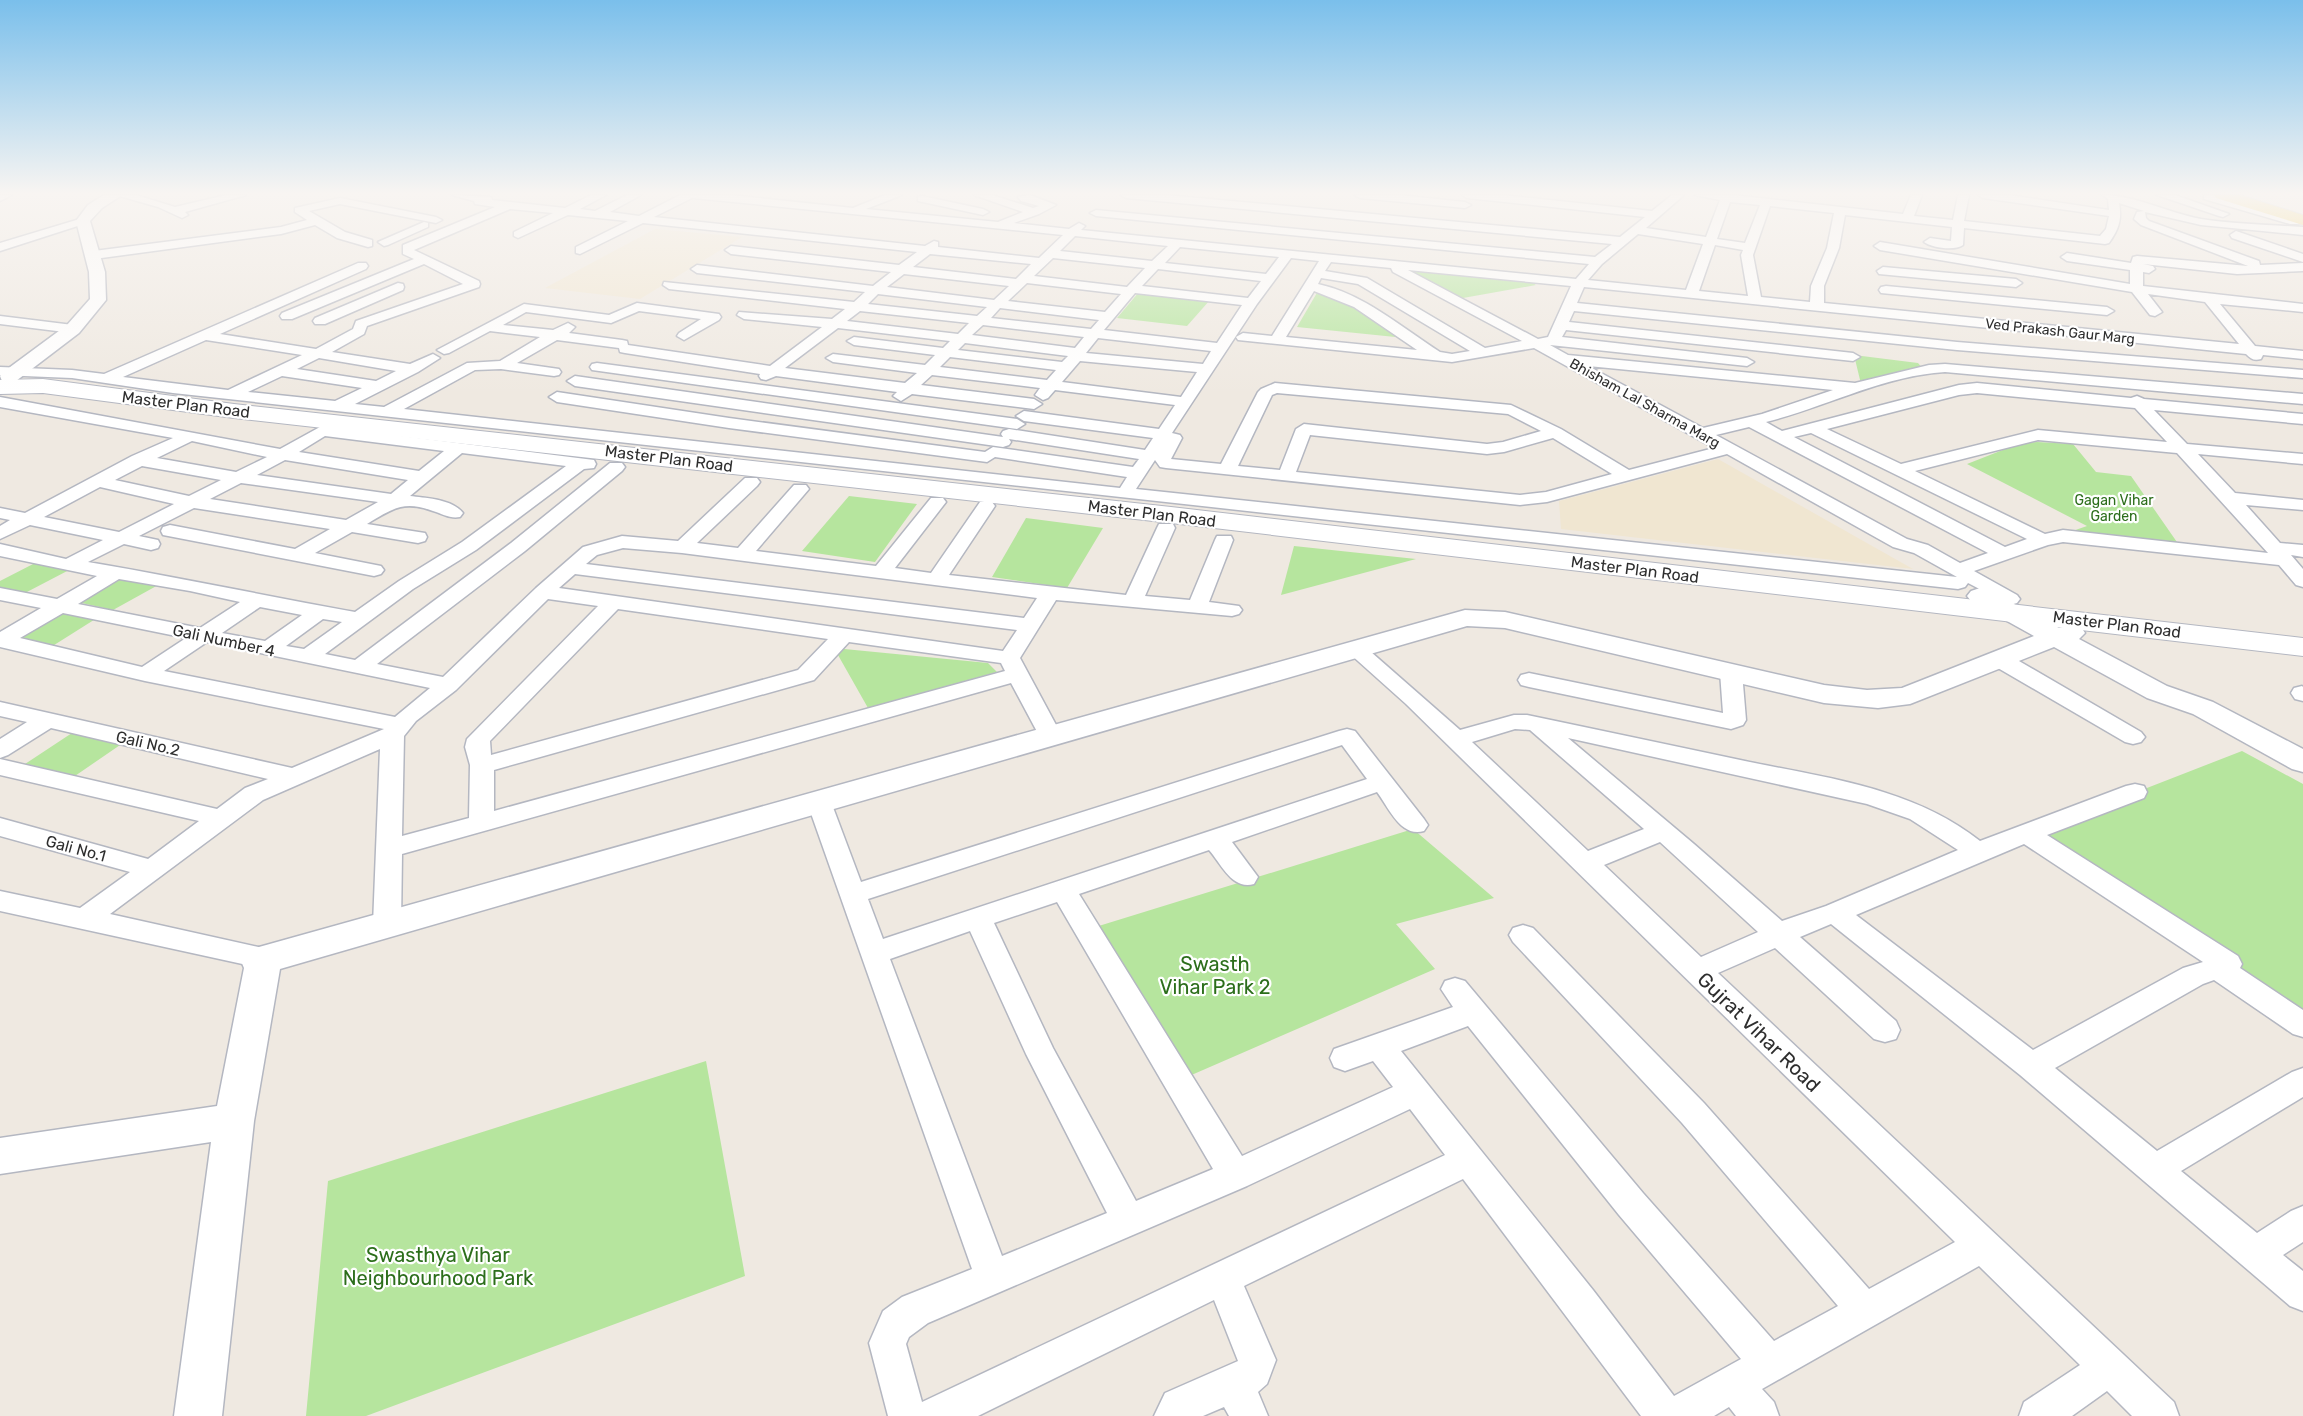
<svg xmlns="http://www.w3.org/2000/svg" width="2303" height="1416" viewBox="0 0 2303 1416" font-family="Rubik,sans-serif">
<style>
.education{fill:#f0e6d1}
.green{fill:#b6e59e}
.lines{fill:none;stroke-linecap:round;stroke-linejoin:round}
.minor-casing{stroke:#b4b7c1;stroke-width:3}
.tertiary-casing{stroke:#b4b7c1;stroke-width:3}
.secondary-casing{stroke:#b4b7c1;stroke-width:2}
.primary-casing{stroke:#c9c9c9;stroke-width:2}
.minor{fill:#fff;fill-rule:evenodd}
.tertiary{fill:#fff;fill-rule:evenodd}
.secondary{fill:#fff;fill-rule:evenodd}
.primary{fill:#f2d163;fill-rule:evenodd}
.labels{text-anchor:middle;stroke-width:4.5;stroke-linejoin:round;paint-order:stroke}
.far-street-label{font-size:14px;fill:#2e2e2e;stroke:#fff}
.far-park-label{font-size:14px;fill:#2c6e1b;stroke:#fff}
.street-label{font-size:16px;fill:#2e2e2e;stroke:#fff}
.near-park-label{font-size:20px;fill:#2c6e1b;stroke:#fff}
.near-street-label{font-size:20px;fill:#2e2e2e;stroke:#fff}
</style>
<rect width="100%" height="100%" fill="#efe9e1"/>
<path class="education" d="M655,229L742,237L640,299L545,288Z
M1718,459L1913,569L1561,529L1559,501Z"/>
<path class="green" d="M1402,267L1525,279L1536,285L1463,298Z
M1318,291L1335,295L1405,338L1297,327Z
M1139,292L1210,300L1187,326L1117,318Z
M1854,355L1918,363L1924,370L1861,384Z
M2037,442L2073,444L2096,472L2131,476L2179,545L2061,535L2087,526L1967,464L2018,444Z
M849,496L917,504L875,562L802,551Z
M1026,518L1103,528L1067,588L992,577Z
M1294,546L1416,559L1281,595Z
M37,562L71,569L25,593L0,589V581Z
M119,577L160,584L113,610L73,601Z
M61,608L97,618L51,647L9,637Z
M834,648L988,663L997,672L868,708Z
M75,731L123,743L72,778L22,766Z
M2242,751L2303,784V1017L2026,835Z
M1413,829L1494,898L1396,924L1435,969L1180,1080L1076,933Z
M706,1061L745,1276L366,1416H306L328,1181Z"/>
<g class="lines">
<g class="minor-casing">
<path id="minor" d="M0,195H12L0,201Z
M116,195H136L175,207L226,195H246L185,212L188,215L182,218L158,207Z
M452,195L491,197L492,200L565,208L591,195H606L580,209L595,211L627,195H641L610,212L639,216L680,195H730L853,208L885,195H902L866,209L998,222L1023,212L974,195H992L1033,208L1039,206L1021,201L1018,197L1030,195L1056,205L1039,214L1014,223L1069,229L1079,223L1085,226L1081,230L1576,279L1589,264L1096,216L1090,213L1096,210L1595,257L1612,244L1126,198L1121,195H1166L1620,237L1645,217L1467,198L1462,195H1502L1652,211L1672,195H1684L1646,228L1706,237L1720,200L1695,195H1733L1903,214L1911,195H1922L1914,216L1953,220L1958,195H1969L1964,221L2100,236L2106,229L2109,216L1983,198L1978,195H2009L2109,210L2108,199L2102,195C2135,195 2168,213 2201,219C2234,224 2269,225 2303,227V235L2201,225L2145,212L2146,218L2149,221L2259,261L2260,265L2303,263V271L2237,274L2143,264L2153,266L2155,269L2149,273L2143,272V286L2303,304V312L2220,304L2255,346L2303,351V359L2263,355L2261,359C2254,361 2251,359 2246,354L1584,287L1577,303L1957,342L2303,370V378L1957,350L1574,311L1569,322L1853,353L1860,357L1853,361L1566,330L1562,337L1747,358L1754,362L1747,366L1550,345L1568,355L1855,383L1929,365L1945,364L2303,394V404L1945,372C1882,376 1826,407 1766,422L1782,431L1959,385L1977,383L2131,398L2137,396L2144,399L2303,414V424L2154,410L2187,444L2303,454V464L2198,454L2235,493L2303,500V510L2246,505L2280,543L2303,545V557L2291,555L2303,569V587L2296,585L2279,565L2063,542L2048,545L1974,571L2017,595L2020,599L2017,603L2010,605L1968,583L1965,587L1958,589L173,393L72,378L0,375V367L72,370L104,374L358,263H366L368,266L366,269L220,334L316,349L353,329L356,321L463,284L424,264L292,319H282L280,316L282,313L414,259L403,254V245L495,207L475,204L474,201ZM692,198H693L1063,235L1039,258L938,247V242L934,241L925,246L654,217ZM1730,202L1760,205L1745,243L1717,239ZM2119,203L2144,211L2137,212L2134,219L2141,225L2248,266L2137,256L2133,257L2131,263L2067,253L2061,257L2067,261L2130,270V284L1880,242L1874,246L1880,250L2132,292L2150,315L2155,316L2162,312L2148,294L2205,302L2239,344L1824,303V286L1839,248L1845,215L1952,227L1951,241L1930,238L1924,242C1932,248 1955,251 1963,245L1964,228L2105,244L2109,243C2119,229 2122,219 2119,203ZM1770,206L1834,213L1827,248L1811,286L1810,302L1761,297L1753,255ZM510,209L553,213L514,232V236L518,238L568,215L628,221L576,247V253L580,254L643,223L917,252L899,265L731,246L725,250L731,254L891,272L873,286L697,265L691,269L697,273L865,292L854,302L664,282L663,285L669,289L845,309L832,319L739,312L737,315L744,319L822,327L770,366L628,345L627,341L622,340L569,333L575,327L568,323L553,330L503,325L526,312L611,323L639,311L701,319L679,333L677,336L684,340L719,320L721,317L719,314L637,303L609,315L524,304L437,350L444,354L449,353L490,331L540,337L500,361L467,363L384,407L355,404L418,372L440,358L433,354L410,364L332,352L364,334L367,326L479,287L480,284L479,281L414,250ZM1638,234L1703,244L1686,290L1588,280L1602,264ZM1075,236L1168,246L1152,261L1060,251ZM1715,245L1743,250L1741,255L1748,296L1699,291ZM1180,247L1279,257L1266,274L1165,263ZM930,254L1031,264L1016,279L913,267ZM1053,258L1145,268L1127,287L1034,276ZM1291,258L1319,261L1272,336L1243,333L1236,337L1238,340L1452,362L1534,348L1714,448L1629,470L1561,429L1511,405L1275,383L1261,389L1258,392L1221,464L1171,459L1182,438L1180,435L1172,433L1257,304ZM1331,262L1391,268L1393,272L1522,341L1485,348L1367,278L1325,271ZM1158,269L1261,281L1248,298L1142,286ZM1408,270L1571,286L1548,337L1538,339ZM904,274L1009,286L994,300L887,287ZM1321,278L1358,284L1470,351L1452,354L1440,352C1401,327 1364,294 1318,284ZM1027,283L1121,294L1105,312L1008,301ZM1314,291L1354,307L1417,350L1286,337ZM1135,293L1242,305L1217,343L1104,330ZM878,294L987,307L977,316L868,304ZM1000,308L1099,320L1091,329L991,318ZM860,311L969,323L958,334L847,321ZM983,325L1084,337L1075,348L972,335ZM838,328L950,341L943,348L854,337L847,341L854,345L935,355L925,365L833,354L826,358L833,362L917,373L905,383L785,368ZM1098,338L1211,351L1203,364L1086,353ZM206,340L302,355L228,390L123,377ZM557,340L619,348L620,352L625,353L760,374L759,376L761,379L766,380L776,376L897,392L893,396L901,401L912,394L1034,409L1042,404L1034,399L921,385L932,375L1040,388L1035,395L1043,400L1048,398L1055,390L1175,405L1159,429L1024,411L1016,416L1024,421L1153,438L1145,450L1009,429L1003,431L1001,434L1003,437L575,376L567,381L575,386L1003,447L1009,445L1011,442L1009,439L1139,459L1133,467L993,447L985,452L729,418L557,392L549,397L557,402L729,428L987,462L995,457L1127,477L1120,488L404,409L475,370L501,369L554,376L559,375L561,372L559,369L517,363ZM965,343L1068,356L1062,362L958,350ZM950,357L1056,370L1047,380L940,367ZM319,358L396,371L376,381L297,369ZM1080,361L1197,372L1181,397L1062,382ZM1588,366L1833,390L1762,414L1703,428ZM282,376L362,388L335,401L248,392ZM1277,393L1508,414L1541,431L1503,442L1487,444L1304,424L1296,429L1280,470L1238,466L1272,395ZM1977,393L2135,408L2167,442L2038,430L1901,464L1827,429L1959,395ZM1749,427L1988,553L1960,563L1928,545L1907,539L1716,435ZM1811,433L2027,539L2005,547L1794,437ZM1310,435L1487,454L1504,452L1553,438L1612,474L1546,492L1520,495L1296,472ZM2038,440L2177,453L2268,553L2063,530L2045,534L1915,471ZM1727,454L1893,547L1914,553L1957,577L1136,489L1155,460L1160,467L1166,468L1520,505L1547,502Z
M1355,195H1399L1465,202L1471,205L1465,208L1360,198Z
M2157,195H2175L2229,214L2223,217L2219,216Z
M2204,195H2214L2298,220L2300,222L2298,224H2290L2204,199Z
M922,196L983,209L989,212L983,215L918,201V197Z
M340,198L436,217L442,220L436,223L340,204L309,211L345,232L372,240V246L368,247L337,238L315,225L281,234L94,259L88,255L94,251L281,227L307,220L295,212V208Z
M83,218L89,221L87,223L0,251V243Z
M424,222L428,223V227L388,245L384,246L378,242Z
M2236,231L2303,254V262L2232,238L2230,235Z
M1883,267L2016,279L2022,283L2016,287L1879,274L1877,271Z
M398,283L403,284L404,287L403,290L325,324H315L313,321L315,318Z
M1886,286L2107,307L2114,311L2107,315L1881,293L1879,290L1881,287Z
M0,316L73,325L80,329L73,333L0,324Z
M597,363L1017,419L1025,424L1017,429L592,370L590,367L592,364Z
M0,397L280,449L329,422L335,424L336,428L594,460L596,464L594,468L584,469L476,550L413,589L325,654L355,660L511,543L610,463H622L625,467L622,471L525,551L377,664L443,677L536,588L583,547L622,536L678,541L745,478H757L760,482L757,486L697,543L738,548L794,485H806L809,489L756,551L876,566L931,498H943L946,502L895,568L931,573L980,502H992L995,506L949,575L1126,595L1157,528L1159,524H1173L1175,528L1145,596L1190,600L1215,540L1217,536H1231L1233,540L1209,602L1239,606L1242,610L1239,614L1232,616L1056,600L1020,658L1062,736L1058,741L1050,743L1042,741L1011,683L402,854L401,925L397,932L387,935L377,932L373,925L380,749L263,800L110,914L267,949L273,961L269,969L259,972L249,969L247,965L0,911V891L80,908L130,872L0,836V818L148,859L199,821L0,775V759L217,809L245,788L268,779L51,728L8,755L0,758V739L27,722L0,716V702L292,768L384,729L145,681L0,647V632L41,608L0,600V588L57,599L97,576L0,556V544L66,559L103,540L30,525L0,539V526L10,520L0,518V508L25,513L132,456L173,438L0,407ZM325,436L444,451L419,471L299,452ZM192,441L267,457L236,472L157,458ZM462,453L566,466L462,542L399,581L355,612C266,596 177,577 88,562L124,544L151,550L158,548L160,544L158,540L139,536L194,508L330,529L295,549L170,525L163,527L161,531L163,535L374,576L381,574L384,570L381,566L315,553L352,532L418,543L425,541L427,537L425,533L367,524C392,509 403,500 433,511C443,514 450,519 460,517L463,513C452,499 426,498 410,496ZM285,460L408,480L391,494L257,475ZM142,466L221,480L189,496L115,480ZM241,483L378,502L346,520L210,499ZM100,487L174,504L119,532L44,517ZM623,548L682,553L1037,598L1024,618L586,564L597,555ZM575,574L1017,630L1003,651L559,588ZM119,579L190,591L240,602L200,628L78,604ZM548,599L598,606L467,739L465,747L470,765L469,818L402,836L404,736L416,721L456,690ZM260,607L302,615L265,641L222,633ZM618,609L828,639L798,670L491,755L490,741ZM63,613L186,638L142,667L20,638ZM323,619L342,622L304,649L286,646ZM207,642L430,688L395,717L164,671ZM849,642L1001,663L1005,671L494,811V770L814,680Z
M1356,643L1363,645L1460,730L1514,715H1527C1600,730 1673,746 1745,761C1827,778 1913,788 1980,841L2126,786L2135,784L2144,786L2147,792L2144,798L2047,835L2238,956L2242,964L2240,968L2303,1010V1037L2293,1034L2214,980L2203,984L2055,1068L2157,1151L2292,1072L2303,1068V1097L2181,1171L2257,1233L2291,1211L2303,1206V1242L2283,1255L2303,1271V1311L2290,1306L2020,1075L1831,924L1800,937L1896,1021L1900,1030L1896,1039L1885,1042L1874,1039L1775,948L1718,973L2174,1402L2179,1416H2132L2107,1391L2072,1416H2019L2024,1402L2080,1365L1979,1266L1762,1389L1774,1402L1779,1416H1736L1729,1407L1714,1416H1641L1463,1179L1244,1286L1276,1360L1267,1384L1258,1392L1268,1416H1229L1224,1407L1203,1416H1154L1165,1393L1238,1361L1214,1300L978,1416H888L869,1343L883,1311L902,1297L972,1269L807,802L810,796L819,794L828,796L831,802L861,882L1339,731L1347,729L1355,731L1424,819L1428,825L1424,831C1401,838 1389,808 1377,792L1232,842L1258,877L1254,884C1232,890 1222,865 1209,850L1079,894L1242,1156L1393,1087L1373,1061L1345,1071L1334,1067L1330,1058L1334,1049L1453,1007L1441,989L1445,981L1455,978L1465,981L1643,1193L1774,1341L1838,1306L1682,1123L1513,942L1509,935L1513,928L1523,925L1533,928L1704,1103L1869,1289L1955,1242L1406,704L1349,653L1345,649L1349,645ZM1515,729L1530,730L1644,829L1588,851L1472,742ZM1568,738L1867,804L1910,819L1958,850L1826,906L1782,921L1694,844ZM1342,745L1367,779L883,939L868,899ZM1660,842L1758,932L1701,957L1604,865ZM2024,844L2203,962L2183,968L2033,1050L1856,915ZM1057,902L1213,1169L1136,1201L1053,1048L994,923ZM970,931L1026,1054L1107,1213L1002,1256L890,959ZM1468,1026L1619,1215L1741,1359L1674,1396L1593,1290L1401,1051ZM1410,1109L1445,1155L922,1402L906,1344L909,1337L928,1323L1247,1186Z
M1999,653L2007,654L2141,732L2145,737L2141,742L2133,744L2125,742L1991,664L1988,659L1991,654Z
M1731,665L1739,667L1742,672L1746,720L1743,725L1731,729L1529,687L1521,685L1518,680L1521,675L1529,673L1723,713L1720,672L1723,667Z
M2302,686L2303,687V701L2295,699L2291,693L2294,688Z"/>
</g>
<g class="tertiary-casing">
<path id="tertiary" d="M104,195H122L102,208L90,221L105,272L106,300L79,333L16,381H2L0,376L2,373L67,325L90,299L89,272L76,221L88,205Z
M1980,588L1989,591L2059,628L2072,625L2081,627L2085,633L2079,639L2167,686L2213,702L2303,749V772L2292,769L2193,714L2147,698L2054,647L1910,704L1878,708L1824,703L1505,628L1467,626L280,969L254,1121L222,1416H174L211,1142L0,1174V1138L217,1106L244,968L241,961L246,951L259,947L1465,610L1505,612L1824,685L1867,690L1902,688L2034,636L1971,601L1967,596L1971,591Z"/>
</g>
<g class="secondary-casing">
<path id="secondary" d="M43,379L234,404L1171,507L2303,638V656L1171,523L234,418L43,393L0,394V380Z"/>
</g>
<g class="primary-casing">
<path id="primary" d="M2214,195H2240L2303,215V225L2216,198Z"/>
</g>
<use href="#minor" class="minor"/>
<use href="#tertiary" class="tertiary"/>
<use href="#secondary" class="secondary"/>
<use href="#primary" class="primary"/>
</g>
<linearGradient id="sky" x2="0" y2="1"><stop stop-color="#7abfeb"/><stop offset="0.49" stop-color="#f8f5f2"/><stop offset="1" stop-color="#f8f5f2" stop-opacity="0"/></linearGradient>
<rect width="2303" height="394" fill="url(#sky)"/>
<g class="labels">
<g class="far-street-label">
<text transform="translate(2060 331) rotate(6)" y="5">Ved Prakash Gaur Marg</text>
<text transform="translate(1645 403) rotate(29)" y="5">Bhisham Lal Sharma Marg</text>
</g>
<g class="far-park-label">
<text x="2114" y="505">Gagan Vihar<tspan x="2114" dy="16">Garden</tspan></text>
</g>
<g class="street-label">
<text transform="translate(186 404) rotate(7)" y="6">Master Plan Road</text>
<text transform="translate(669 458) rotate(7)" y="6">Master Plan Road</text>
<text transform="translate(1152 513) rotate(7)" y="6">Master Plan Road</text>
<text transform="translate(1635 569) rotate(7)" y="6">Master Plan Road</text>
<text transform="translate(2117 624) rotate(7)" y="6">Master Plan Road</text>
<text transform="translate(224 640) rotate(12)" y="6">Gali Number 4</text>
<text transform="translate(148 743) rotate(13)" y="6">Gali No.2</text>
<text transform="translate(76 848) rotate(15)" y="6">Gali No.1</text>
</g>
<g class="near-park-label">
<text x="1215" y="971">Swasth<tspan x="1215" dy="23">Vihar Park 2</tspan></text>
<text x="438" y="1262">Swasthya Vihar<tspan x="438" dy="23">Neighbourhood Park</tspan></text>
</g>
<g class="near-street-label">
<text transform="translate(1759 1032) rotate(44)" y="7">Gujrat Vihar Road</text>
</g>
</g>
</svg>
